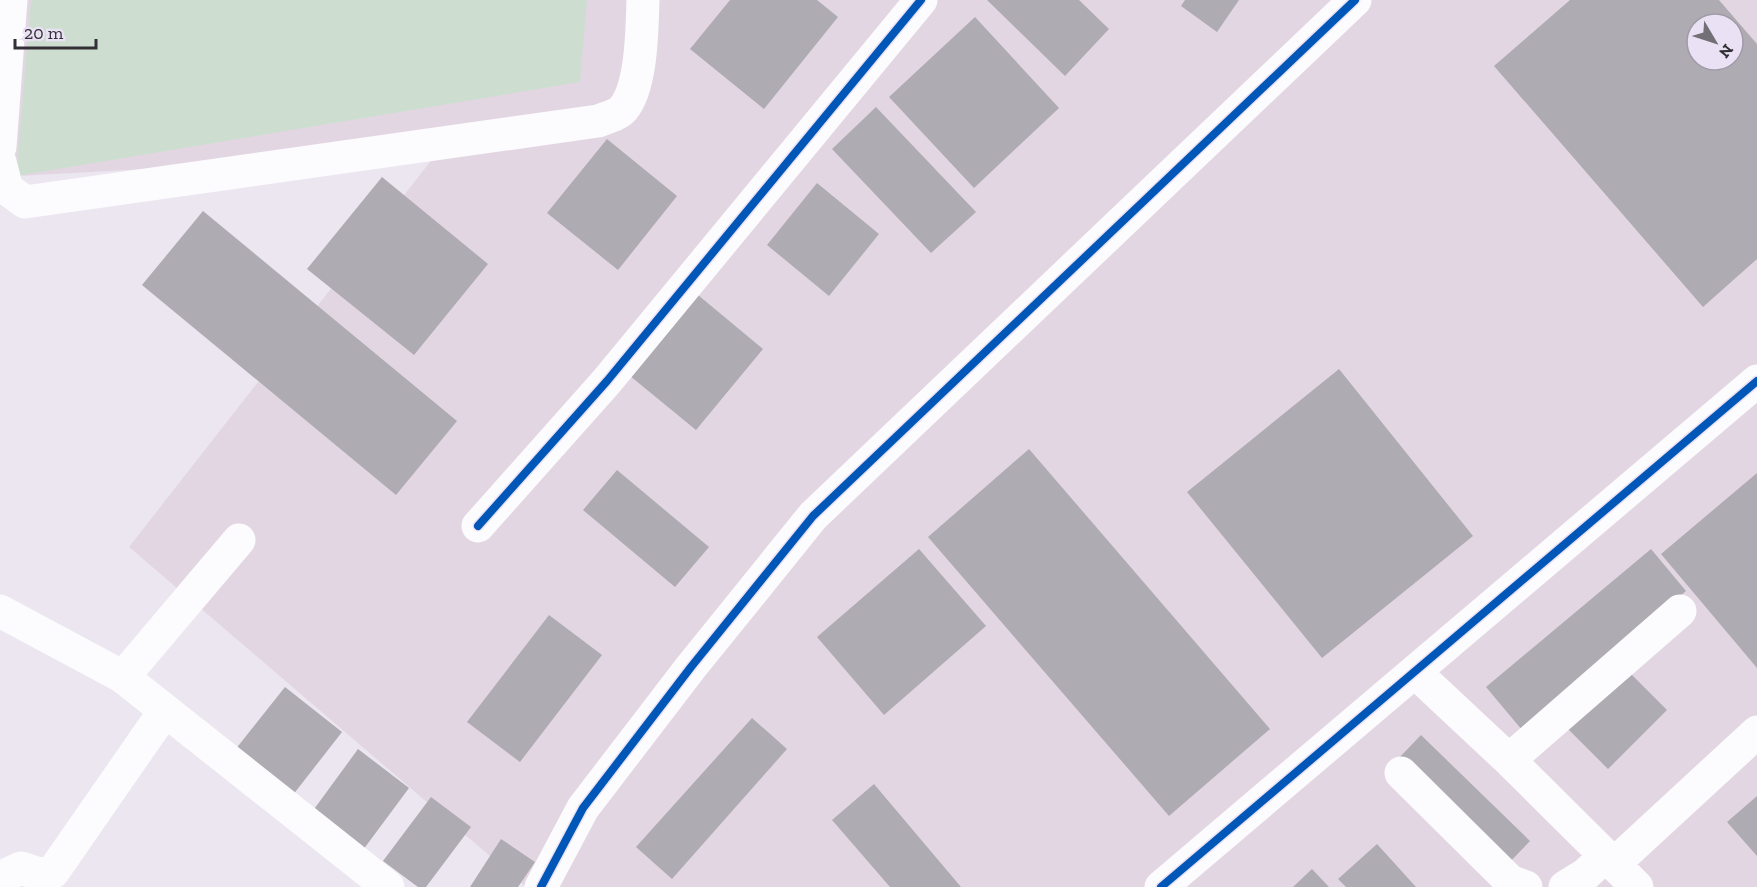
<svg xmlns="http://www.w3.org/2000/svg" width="1757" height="887" viewBox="0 0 1757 887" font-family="'Zilla Slab',serif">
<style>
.industrial{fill:#e3d6e3;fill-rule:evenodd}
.green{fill:#cdded0}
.building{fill:#aeabb2;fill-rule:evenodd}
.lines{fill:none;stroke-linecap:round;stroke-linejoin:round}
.minor{stroke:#fcfbfd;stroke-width:33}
.cycleway-casing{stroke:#eae2f4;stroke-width:11}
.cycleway{stroke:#0057b8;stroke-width:8}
</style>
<rect width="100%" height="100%" fill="#ebe6f0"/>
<path class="industrial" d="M0,0H1757V887H526L129,547L437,153L0,177ZM1697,24H1733V60H1697Z"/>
<path class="green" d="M31,0H587L580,82L16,176Z"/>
<path class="building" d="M730,0H817L838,17L764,109L690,49Z
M987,0H1079L1109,29L1065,76Z
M1185,0H1239L1217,32L1181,6Z
M1570,0H1719L1757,44V259L1703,307L1494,66ZM1697,24H1733V60H1697Z
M975,17L1059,108L974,188L889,97Z
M876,107L976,212L931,253L832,149Z
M607,139L677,196L618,270L547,213Z
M382,177L488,264L414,355L307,269Z
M817,183L879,234L829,296L767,245Z
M203,211L457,421L396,495L142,285Z
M692,290L763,349L696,430L624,371Z
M1339,369L1473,536L1322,658L1187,492Z
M1029,449L1270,729L1169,816L928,537Z
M617,470L709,547L675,587L583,510Z
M1757,473V668L1661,554Z
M919,549L986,626L884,715L817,637Z
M1651,549L1686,591L1522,730L1486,687Z
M549,615L602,655L520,762L467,722Z
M1622,665L1667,710L1608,769L1563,724Z
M285,687L342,732L289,800L231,755Z
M752,718L787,749L672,879L636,847Z
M1421,735L1530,841L1505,867L1396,761Z
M358,749L409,788L363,850L312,812Z
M874,784L961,887H890L832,820Z
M1757,796V856L1727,822Z
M431,797L471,827L426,887H418L383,861Z
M501,839L535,862L518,887H470Z
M1377,844L1416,887H1346L1338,879Z
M1312,869L1329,887H1293Z"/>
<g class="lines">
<path class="minor" d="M0,147L11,0
M0,162L7,189L25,202L598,121C605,118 618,115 623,109C642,87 642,28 643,0
M478,526L607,381L921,0
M0,611L123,677L388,887
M1416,673L1509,760L1637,887
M123,677L239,540
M1509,760L1680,611
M1401,773L1510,881L1526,887
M1614,864L1757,732
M0,885L6,875L21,868L39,874L53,872L164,712
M541,887L583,808L691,667L813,516L1355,0
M1161,887L1757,381
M1565,887L1586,874L1605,856"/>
<g class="cycleway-casing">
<path id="cycleway" d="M478,526L607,381L921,0
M541,887L583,808L691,667L813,516L1355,0
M1161,887L1757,381"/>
</g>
<use href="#cycleway" class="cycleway"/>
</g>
<g transform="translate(1715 42) rotate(129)"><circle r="28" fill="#eae2f4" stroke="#a09aa8" stroke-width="1.5"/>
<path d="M0-4.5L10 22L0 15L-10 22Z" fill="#736f77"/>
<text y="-9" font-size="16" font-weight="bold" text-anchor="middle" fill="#322f36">N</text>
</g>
<path d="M15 39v9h81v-9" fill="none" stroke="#322f36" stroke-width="3"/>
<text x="24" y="39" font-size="18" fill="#322f36" stroke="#eae2f4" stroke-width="4.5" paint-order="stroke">20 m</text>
</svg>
